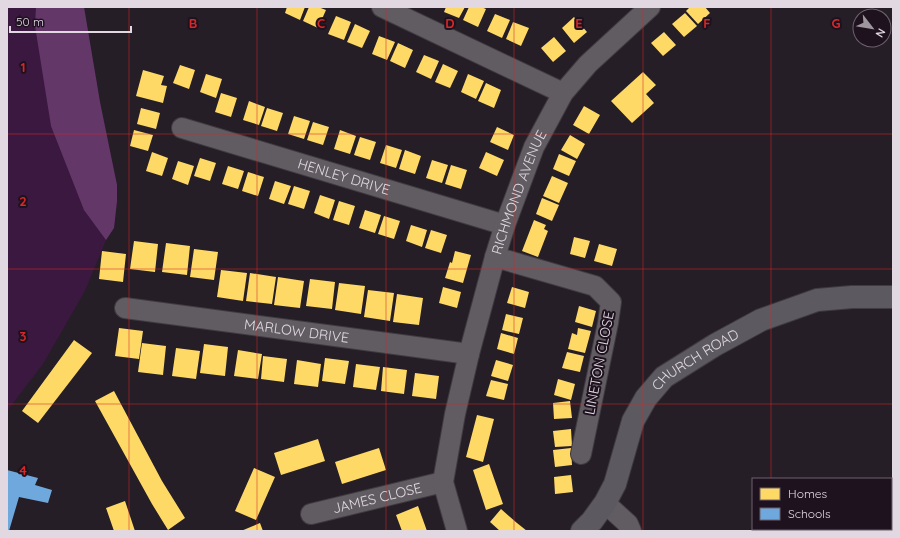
<svg xmlns="http://www.w3.org/2000/svg" width="900" height="538" viewBox="0 0 900 538" font-family="Quicksand,sans-serif">
<style>
.green{fill:#3b183f}
.forest{fill:#633869}
.homes{fill:#ffd966}
.schools{fill:#6fa8dc}
.lines{fill:none;stroke-linecap:round;stroke-linejoin:round}
.street-casing{stroke:#403a41;stroke-width:22}
.secondary-casing{stroke:#403a41;stroke-width:24}
.street{stroke:#615c62;stroke-width:20}
.secondary{stroke:#5c5a60;stroke-width:22}
.grid{fill:none;stroke:#d62828;stroke-width:1;stroke-opacity:0.55}
.labels{text-anchor:middle;stroke-width:4;stroke-linejoin:round;paint-order:stroke}
.street-label{font-size:14px;fill:#e1d8e2;stroke:#1e121f}
.grid-label{font-size:13px;text-anchor:middle;font-weight:bold;fill:#d62828;stroke:#1e121f;stroke-width:4;stroke-linejoin:round;paint-order:stroke}
</style>
<rect width="100%" height="100%" fill="#251e26"/>
<path class="green" d="M7,7H84L100,102L117,185V201L114,228L106,240L85,291L43,364L7,411Z"/>
<path class="forest" d="M36,7H84L100,102L117,185V201L114,228L106,240L84,210L51,126L35,26Z"/>
<path class="homes" d="M287,7H305L300,20L285,13Z
M309,7H318L326,10L318,28L303,21Z
M446,7H465L459,18L444,12Z
M469,7H481L486,9L478,27L463,20Z
M690,7H705L710,13L698,24L686,11Z
M685,13L697,26L684,37L672,24Z
M495,14L510,20L502,38L487,31Z
M336,16L351,22L344,40L328,34Z
M574,17L587,32L574,43L562,28Z
M513,22L529,28L521,46L506,39Z
M355,24L370,31L362,48L347,42Z
M664,32L676,45L663,56L651,43Z
M379,36L395,42L387,60L372,54Z
M554,37L566,51L553,62L541,48Z
M398,43L413,50L405,68L390,61Z
M424,55L439,61L431,79L416,72Z
M443,64L458,71L450,88L435,82Z
M180,65L195,70L189,89L173,83Z
M143,70L164,76L161,85L167,86L163,103L136,96Z
M643,72L656,85L646,94L654,103L632,123L611,101Z
M206,74L222,79L216,98L200,92Z
M468,74L484,81L476,99L461,92Z
M486,83L501,90L494,108L478,101Z
M221,93L237,98L231,117L215,112Z
M249,101L265,107L259,125L243,120Z
M584,106L600,115L589,134L573,125Z
M141,108L160,113L156,129L137,124Z
M267,108L283,113L277,131L261,126Z
M294,116L310,121L304,139L288,134Z
M313,122L329,127L323,145L307,140Z
M497,127L514,135L508,150L490,142Z
M134,130L153,135L148,151L130,146Z
M340,130L356,136L350,154L334,149Z
M570,135L585,144L577,159L561,150Z
M360,137L376,142L370,160L354,155Z
M386,145L402,150L396,168L380,163Z
M405,150L421,156L415,174L399,169Z
M152,152L168,158L162,176L146,171Z
M486,152L504,160L497,176L479,168Z
M559,154L576,161L569,176L553,169Z
M200,158L216,163L210,181L194,176Z
M432,160L448,165L442,183L426,178Z
M178,161L194,166L188,185L172,179Z
M451,165L467,170L461,189L445,184Z
M228,166L244,171L238,189L222,184Z
M248,172L264,177L258,196L242,191Z
M552,176L568,183L559,203L543,196Z
M275,181L291,186L284,204L269,199Z
M294,186L310,191L304,209L288,204Z
M320,195L335,200L329,219L314,213Z
M542,198L559,205L552,221L536,214Z
M339,201L355,206L349,225L333,220Z
M365,210L381,215L375,233L359,228Z
M384,216L400,221L394,239L378,234Z
M534,220L546,225L544,229L548,231L538,257L522,251Z
M411,225L427,230L422,247L406,241Z
M431,230L447,235L441,253L425,248Z
M574,237L590,241L585,258L570,254Z
M134,241L158,244L155,272L130,269Z
M166,243L190,246L187,275L162,272Z
M599,244L617,249L612,266L594,261Z
M194,249L218,252L214,280L190,277Z
M102,251L126,254L123,282L99,279Z
M455,251L471,255L463,283L445,278L450,262L452,263Z
M221,270L247,273L243,301L217,297Z
M250,273L276,277L272,304L246,301Z
M278,277L304,281L300,308L274,305Z
M310,279L335,282L332,309L306,306Z
M339,283L365,286L361,314L335,310Z
M443,287L461,292L457,308L439,303Z
M512,287L529,292L525,308L507,303Z
M368,290L394,293L390,321L364,317Z
M397,294L423,298L419,325L393,322Z
M579,306L596,311L592,327L575,322Z
M506,314L523,318L519,334L502,330Z
M119,328L143,331L139,359L115,356Z
M578,328L591,331L585,353L568,349L572,333L577,335Z
M501,333L518,338L514,354L497,349Z
M74,340L92,353L38,423L22,411Z
M142,343L166,346L163,375L138,372Z
M204,344L228,347L225,376L200,373Z
M176,348L200,351L196,379L172,376Z
M238,350L262,354L258,379L234,376Z
M567,352L584,356L580,372L562,368Z
M263,356L287,359L284,382L261,379Z
M325,358L349,361L345,384L322,381Z
M297,360L321,364L318,387L294,384Z
M496,360L513,365L508,381L491,376Z
M356,364L380,367L376,390L353,387Z
M383,367L407,370L404,394L381,391Z
M415,373L439,376L436,399L412,396Z
M558,379L575,384L571,400L554,395Z
M491,380L508,384L504,400L486,396Z
M114,391L162,481L185,518L168,530L152,504L95,401Z
M570,401L572,418L554,419L553,403Z
M477,415L494,419L483,462L466,457Z
M571,429L572,446L555,447L553,431Z
M318,439L325,461L281,475L274,453Z
M379,448L386,470L342,484L335,462Z
M571,448L572,465L555,467L553,450Z
M489,464L503,504L486,510L473,470Z
M254,468L275,477L256,520L235,511Z
M571,475L573,492L555,494L554,477Z
M125,501L135,531H114L106,508Z
M418,506L427,531H402L396,515Z
M501,509L517,523L527,531H500L490,522Z
M260,523L263,531H241Z"/>
<path class="schools" d="M7,470L38,478L35,485L52,490L48,503L19,497L9,531H7Z"/>
<g class="lines">
<g class="street-casing">
<g id="street">
<path d="M382,7L563,93"/>
<path id="s1" d="M182,128L505,225"/>
<path d="M495,257L595,286L611,302L608,323L581,454"/>
<path id="s2" d="M125,308L469,354"/>
<path d="M605,503L628,524L631,531"/>
<path id="s3" d="M311,514L443,482"/>
<path id="s4" d="M457,531L443,482L455,414L469,354L495,257L505,225L534,147L563,93L588,64L650,7"/>
</g>
</g>
<g class="secondary-casing">
<g id="secondary">
<path id="s5" d="M582,531L592,521L605,503L615,484L633,421L646,398L664,377L715,345L761,320L817,300L852,297H893"/>
</g>
</g>
<use href="#street" class="street"/>
<use href="#secondary" class="secondary"/>
</g>
<path class="grid" d="M129,7V531M257,7V531M386,7V531M514,7V531M643,7V531M771,7V479M7,134H893M7,269H893M7,404H893M771,529V531"/>
<g class="labels">
<g class="street-label">
<text dy="5" stroke="none"><textPath href="#s1" startOffset="169">HENLEY DRIVE</textPath></text>
<text dy="5" stroke="none"><textPath href="#s4" startOffset="351">RICHMOND AVENUE</textPath></text>
<text dy="5" stroke="none"><textPath href="#s2" startOffset="173">MARLOW DRIVE</textPath></text>
<text dy="5" stroke="none"><textPath href="#s5" startOffset="213">CHURCH ROAD</textPath></text>
<text transform="translate(599 363) rotate(-79)" y="5">LINETON CLOSE</text>
<text dy="5" stroke="none"><textPath href="#s3" startOffset="68">JAMES CLOSE</textPath></text>
</g>
</g>
<g class="grid-label">
<text x="193" y="28">B</text>
<text x="321" y="28">C</text>
<text x="450" y="28">D</text>
<text x="579" y="28">E</text>
<text x="707" y="28">F</text>
<text x="836" y="28">G</text>
<text x="23" y="72">1</text>
<text x="23" y="206">2</text>
<text x="23" y="341">3</text>
<text x="23" y="475">4</text>
</g>
<rect width="900" height="538" fill="none" stroke="#e1d8e2" stroke-width="16"/>
<rect x="752" y="478" width="140" height="52" fill="#1e121f" stroke="#6c616d"/>
<rect x="760" y="488" width="20" height="12" fill="#ffd966" stroke="#6c616d"/>
<text x="788" y="498" font-size="12" fill="#e1d8e2">Homes</text>
<rect x="760" y="508" width="20" height="12" fill="#6fa8dc" stroke="#6c616d"/>
<text x="788" y="518" font-size="12" fill="#e1d8e2">Schools</text>
<g transform="translate(872 28) rotate(121)"><circle r="19" fill="#1e121f" stroke="#6c616d"/>
<path d="M0-3L7 15L0 10L-7 15Z" fill="#9f97a0"/>
<text y="-6" font-size="11" font-weight="bold" text-anchor="middle" fill="#e1d8e2">N</text>
</g>
<path d="M10 26v6h121v-6" fill="none" stroke="#e1d8e2" stroke-width="2"/>
<text x="16" y="26" font-size="12" fill="#e1d8e2" stroke="#1e121f" stroke-width="3" paint-order="stroke">50 m</text>
</svg>
